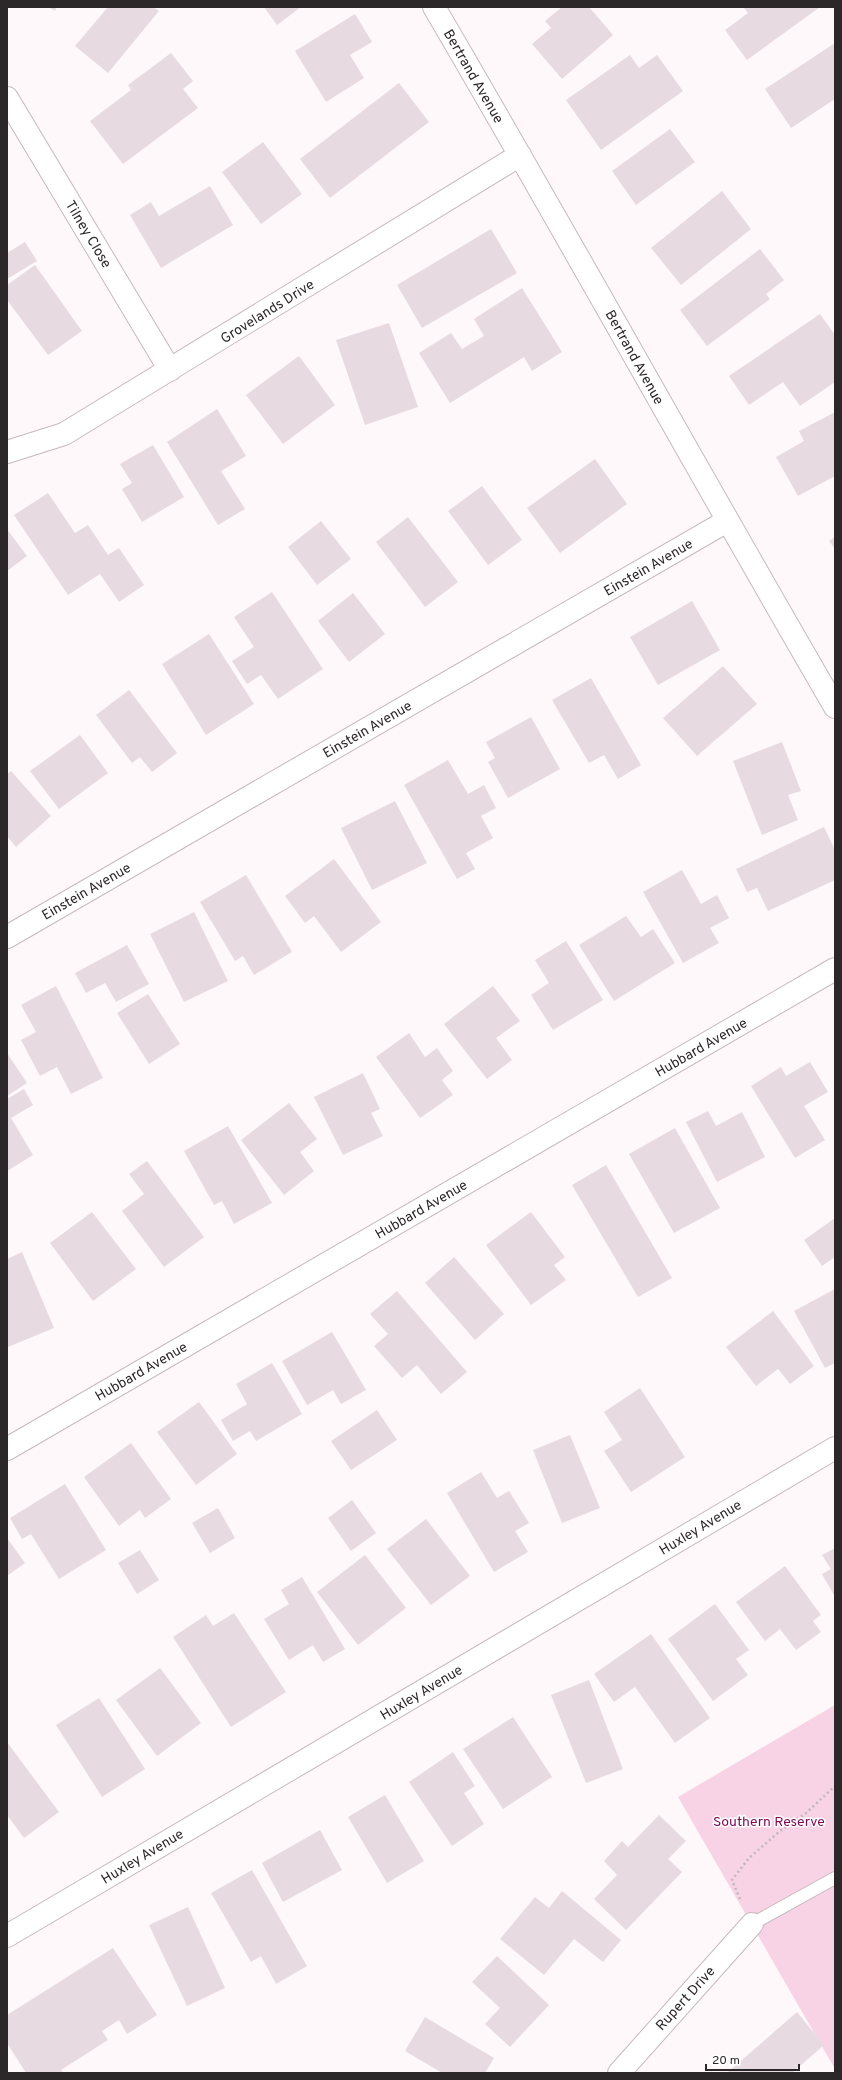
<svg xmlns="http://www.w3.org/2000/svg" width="842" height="2080" viewBox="0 0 842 2080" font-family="Overpass,sans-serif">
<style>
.green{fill:#f8d3e5}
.building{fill:#e8dae1}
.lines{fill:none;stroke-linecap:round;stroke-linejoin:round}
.lane-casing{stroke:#c6b9bf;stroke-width:14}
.street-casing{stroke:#c6b9bf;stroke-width:24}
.path{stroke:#beb8bb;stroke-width:2.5;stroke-dasharray:2 3;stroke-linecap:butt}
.lane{stroke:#fff;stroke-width:12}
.street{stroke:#fff;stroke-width:22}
.labels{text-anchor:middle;stroke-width:3;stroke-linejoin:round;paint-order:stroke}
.street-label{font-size:14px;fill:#2c2729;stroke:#fff}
.park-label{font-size:14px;fill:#7a0855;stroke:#fff}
</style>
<rect width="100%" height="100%" fill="#fef8fb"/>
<path class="green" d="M835,1705V2069L678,1797Z"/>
<path class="building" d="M48,7H57L55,11Z
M108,7H153L159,11L108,73L75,46Z
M264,7H301L277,25Z
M562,7H589L613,35L562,79L532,44L551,28L545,21Z
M743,7H820L747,60L725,30L748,13Z
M355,14L372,42L350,55L364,78L326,102L295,51Z
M835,43V99L791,128L765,89Z
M171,53L193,81L183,89L198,108L123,164L90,121L131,90L128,85Z
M630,55L639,68L657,55L683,91L601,150L566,100Z
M399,83L429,122L330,198L300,159Z
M670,129L695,162L636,205L612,171Z
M263,142L302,194L261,224L222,172Z
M210,186L233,225L161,268L130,215L151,202L159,216Z
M722,191L751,229L681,285L651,248Z
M491,229L517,273L422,328L397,285Z
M25,242L37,261L7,279V253Z
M760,249L784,280L766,294L770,299L707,346L680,310Z
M35,265L82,331L48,355L7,300V285Z
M522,288L562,352L532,371L524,357L450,403L419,353L451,333L462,349L484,336L474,319Z
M820,314L835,335V382L800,406L783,382L749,405L729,376Z
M389,323L418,407L365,425L336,340Z
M299,356L335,405L283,444L246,395Z
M217,409L246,456L221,471L245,509L218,525L167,442Z
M835,412V476L798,496L776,457L804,441L799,431Z
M153,445L184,497L142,522L122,489L132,483L120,464Z
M595,459L627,504L560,553L527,508Z
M482,486L522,540L488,565L448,511Z
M48,493L75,533L88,525L108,555L119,548L144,585L119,602L100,574L68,595L14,515Z
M408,517L458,582L425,607L376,542Z
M321,521L351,559L317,585L288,547Z
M7,529L27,556L7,571Z
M835,537V549L829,541Z
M272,592L323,669L278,699L261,675L247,684L232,661L254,647L234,617Z
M353,593L385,634L349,662L318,621Z
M692,601L720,650L658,685L630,637Z
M209,634L254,704L206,735L162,664Z
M723,666L757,704L697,756L663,718Z
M591,678L641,765L618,779L604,755L589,763L552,700Z
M129,690L177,753L152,772L140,757L132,763L96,715Z
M531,717L560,769L508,798L488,762L495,758L486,742Z
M80,735L108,773L59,809L30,771Z
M782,742L801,791L788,795L798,820L762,835L733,761Z
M448,760L468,794L484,785L496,808L481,816L493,838L466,853L475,869L457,879L404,785Z
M11,771L51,816L16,847L7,836V774Z
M395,801L427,863L372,890L341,828Z
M824,827L835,850V880L768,911L757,888L747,892L736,869Z
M334,859L381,922L341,952L314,916L305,923L285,896Z
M682,870L701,904L717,895L729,918L710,928L719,943L683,963L643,892Z
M246,875L292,952L254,975L243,956L235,961L200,902Z
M194,912L228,981L184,1002L150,934Z
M626,916L641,937L653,929L675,963L614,1001L579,945Z
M566,941L603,1000L553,1030L531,995L549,983L535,960Z
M127,945L149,984L116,1002L105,983L86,993L75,973Z
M56,986L103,1078L71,1094L57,1067L40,1076L21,1040L36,1032L21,1005Z
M493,986L520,1021L496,1038L512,1060L487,1079L444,1024Z
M148,994L180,1044L149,1064L117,1013Z
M409,1033L425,1057L437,1048L453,1071L442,1080L453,1095L420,1118L376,1057Z
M7,1053L27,1083L7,1096Z
M810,1062L828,1092L804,1106L825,1140L795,1158L751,1086L781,1067L786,1076Z
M363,1073L380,1109L371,1113L383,1136L343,1155L314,1097Z
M24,1089L33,1105L11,1118L33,1155L7,1171V1099Z
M289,1103L317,1139L300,1152L314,1171L284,1195L241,1140Z
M708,1111L716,1126L742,1112L765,1157L717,1182L686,1122Z
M228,1126L272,1203L234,1224L222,1201L214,1205L184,1151Z
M675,1128L720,1208L674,1233L629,1154Z
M147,1161L204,1237L164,1267L122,1211L144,1194L129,1174Z
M606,1165L672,1278L638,1297L572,1185Z
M92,1212L136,1269L93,1301L50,1243Z
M531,1212L565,1257L554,1265L566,1280L531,1305L486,1245Z
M835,1218V1257L822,1266L804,1240Z
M22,1252L54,1328L8,1347L7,1259Z
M454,1257L504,1314L475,1340L425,1283Z
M835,1289V1363L825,1368L794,1311Z
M397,1291L467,1372L441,1394L417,1365L402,1378L374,1346L388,1334L370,1314Z
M773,1311L814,1366L790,1384L778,1369L756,1386L726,1347Z
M332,1332L366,1390L341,1404L333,1390L307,1405L282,1361Z
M272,1363L302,1414L256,1441L250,1431L233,1441L221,1420L247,1404L236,1384Z
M640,1388L685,1457L631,1492L604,1451L622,1440L604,1412Z
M199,1402L237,1454L196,1485L157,1432Z
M377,1410L397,1440L351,1470L331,1441Z
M570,1435L600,1508L562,1523L533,1450Z
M131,1443L171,1499L145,1518L140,1510L119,1526L84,1477Z
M481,1472L497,1498L509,1491L529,1523L515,1531L528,1552L494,1572L447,1493Z
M65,1484L106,1550L59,1579L31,1534L22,1539L10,1518Z
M352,1500L376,1533L351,1551L328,1518Z
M218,1508L235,1538L210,1553L192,1523Z
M426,1519L470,1576L431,1605L387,1549Z
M7,1538L25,1563L7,1576Z
M835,1548V1597L822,1574L831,1569L822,1555Z
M140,1550L159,1580L137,1594L118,1563Z
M365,1555L406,1608L358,1645L317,1592Z
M785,1566L821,1615L813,1621L821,1632L796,1650L780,1629L765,1641L736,1602Z
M302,1577L345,1649L323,1662L313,1645L289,1660L264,1619L289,1604L281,1590Z
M715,1604L749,1650L736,1659L748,1675L713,1701L668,1639Z
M234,1613L286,1692L231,1727L173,1637L206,1615L213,1626Z
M651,1634L710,1718L675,1743L635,1687L614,1702L594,1674Z
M160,1668L201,1723L157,1756L116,1700Z
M589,1680L623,1769L586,1783L551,1695Z
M99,1698L145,1769L102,1797L56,1725Z
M513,1717L552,1777L503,1809L463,1749Z
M7,1742L59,1812L24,1838L7,1815Z
M453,1752L475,1786L464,1793L484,1824L452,1846L409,1782Z
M385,1795L424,1861L387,1883L348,1817Z
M659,1815L686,1841L668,1859L682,1872L626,1930L594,1899L617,1875L604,1861L622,1841L628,1847Z
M320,1830L342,1870L283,1902L262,1863Z
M252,1870L307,1966L276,1984L261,1956L251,1962L211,1893Z
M562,1891L621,1940L603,1962L574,1939L544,1975L500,1939L535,1897L549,1908Z
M188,1907L225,1988L187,2006L149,1925Z
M113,1948L157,2015L127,2034L119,2020L102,2031L108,2040L61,2070L63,2073H26L7,2043V2015Z
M497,1956L549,2005L510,2047L485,2024L500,2008L472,1982Z
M797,2012L824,2045L792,2073H729L728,2072Z
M425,2017L494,2058L485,2073H442L405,2051Z"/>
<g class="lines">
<g class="lane-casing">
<path id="lane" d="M752,1924L835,1878"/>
</g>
<g class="street-casing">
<path id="street" d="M434,7C570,239 700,475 835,707
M7,98L170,370
M7,452L64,434L520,155
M7,937L727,521
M7,1449L835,969
M7,1936L835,1448
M619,2073L752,1924"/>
</g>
<path class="path" d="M740,1899L732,1880L749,1858L780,1831L806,1813L835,1786"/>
<use href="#lane" class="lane"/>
<use href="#street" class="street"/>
</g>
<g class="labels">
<g class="street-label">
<text transform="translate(474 76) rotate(60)" y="5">Bertrand Avenue</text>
<text transform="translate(89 234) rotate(59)" y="5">Tilney Close</text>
<text transform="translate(267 311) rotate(-32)" y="5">Grovelands Drive</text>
<text transform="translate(635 357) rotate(61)" y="5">Bertrand Avenue</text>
<text transform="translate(648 567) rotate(-30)" y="5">Einstein Avenue</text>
<text transform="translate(367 729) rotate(-30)" y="5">Einstein Avenue</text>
<text transform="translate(86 891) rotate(-30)" y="5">Einstein Avenue</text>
<text transform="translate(701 1047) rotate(-30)" y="5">Hubbard Avenue</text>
<text transform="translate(421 1209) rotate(-30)" y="5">Hubbard Avenue</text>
<text transform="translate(141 1371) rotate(-30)" y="5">Hubbard Avenue</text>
<text transform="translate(700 1527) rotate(-31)" y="5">Huxley Avenue</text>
<text transform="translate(421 1692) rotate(-31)" y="5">Huxley Avenue</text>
<text transform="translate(142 1856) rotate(-31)" y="5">Huxley Avenue</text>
<text transform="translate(685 1998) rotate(-48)" y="5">Rupert Drive</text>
</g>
<g class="park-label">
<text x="769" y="1826">Southern Reserve</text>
</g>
</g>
<rect width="842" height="2080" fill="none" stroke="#2c2729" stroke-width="16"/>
<path d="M706 2064v6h93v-6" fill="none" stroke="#2c2729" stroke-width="2"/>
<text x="712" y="2064" font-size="12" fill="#2c2729" stroke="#ffffff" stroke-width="3" paint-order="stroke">20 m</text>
</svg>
